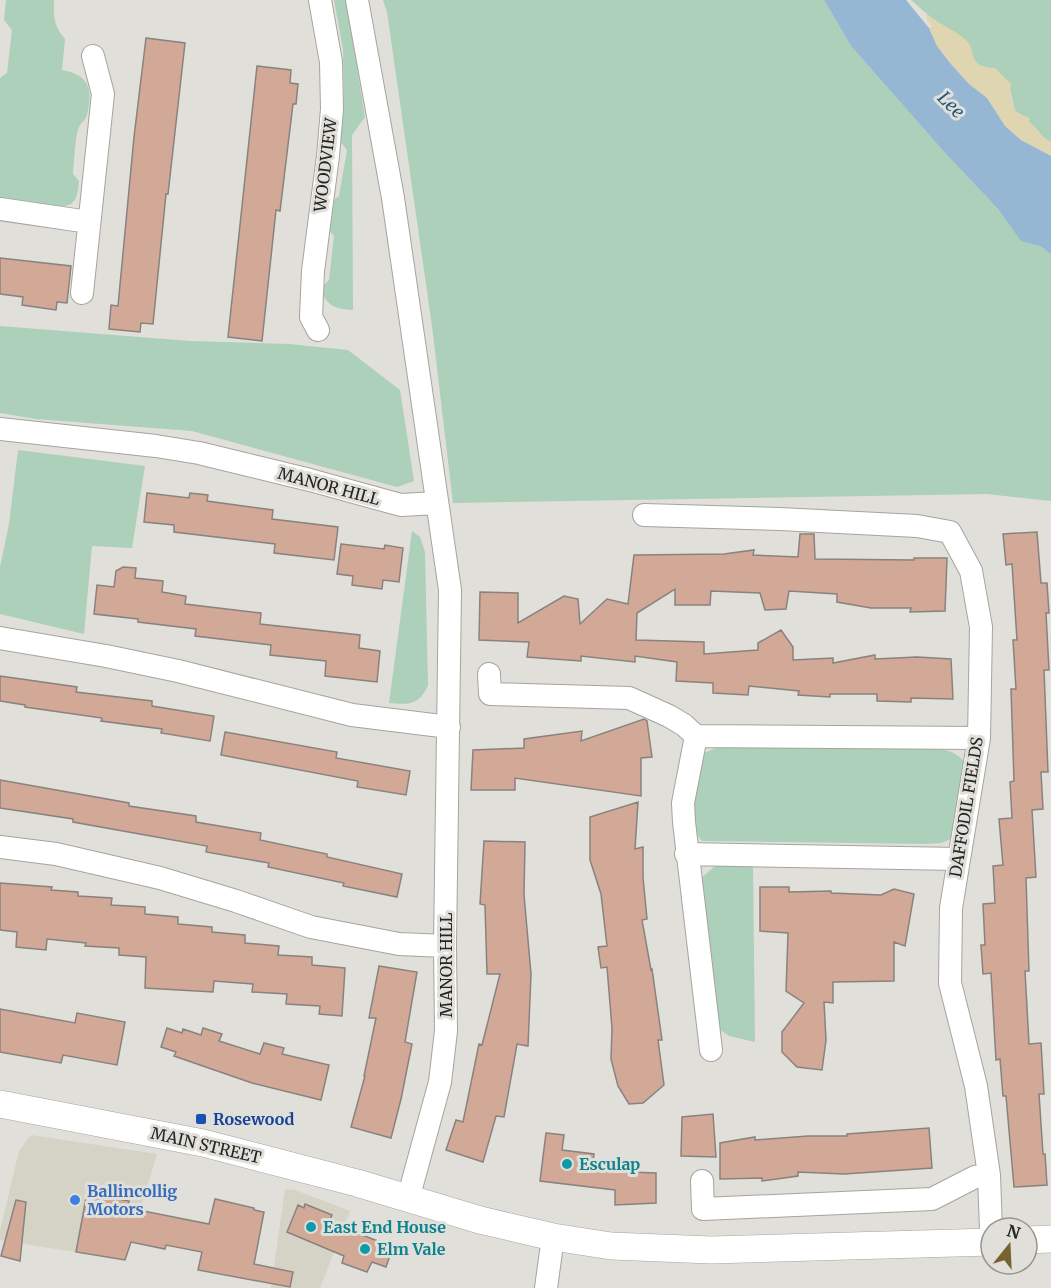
<svg xmlns="http://www.w3.org/2000/svg" width="1051" height="1288" viewBox="0 0 1051 1288" font-family="Merriweather,serif">
<style>
.built{fill:#d5d3c5}
.green{fill:#acd0b9}
.sand{fill:#dfd6b1}
.water{fill:#96b7d3}
.building{fill:#d2a997;stroke:#898280;stroke-width:1.5}
.lines{fill:none;stroke-linecap:round;stroke-linejoin:round}
.minor-casing{stroke:#a5a49e;stroke-width:24}
.major-casing{stroke:#a5a49e;stroke-width:28}
.minor{stroke:#fff;stroke-width:22}
.major{stroke:#fff;stroke-width:27}
.transit-dot{fill:#1a4fb4;stroke:#e0dfd9;stroke-width:2}
.culture-dot{fill:#0f9aa8;stroke:#e0dfd9;stroke-width:2}
.shop-dot{fill:#3f7fe0;stroke:#e0dfd9;stroke-width:2}
.labels{text-anchor:middle;stroke-width:6;stroke-linejoin:round;paint-order:stroke}
.street-label{font-size:16px;fill:#242421;stroke:#e0dfd9}
.transit-label{font-size:16px;font-weight:bold;fill:#164399;stroke:#e0dfd9;text-anchor:start}
.culture-label{font-size:16px;font-weight:bold;fill:#0d838f;stroke:#e0dfd9;text-anchor:start}
.shop-label{font-size:16px;font-weight:bold;fill:#366cbe;stroke:#e0dfd9;text-anchor:start}
.water-label{font-size:18px;font-style:italic;fill:#24577e;stroke:#e0dfd9}
</style>
<rect width="100%" height="100%" fill="#e0dfd9"/>
<path class="built" d="M31,1135L157,1154L125,1260L0,1240V1231L19,1151Z
M285,1189L295,1190L350,1211L320,1288H271Z"/>
<path class="green" d="M6,0H54C53,16 54,27 65,39L62,70C90,75 93,90 87,115C86,120 81,122 79,127C75,136 74,163 73,174L79,181C78,188 78,198 72,203C62,212 14,201 0,200V78L7,73L12,30L4,20Z
M334,0H346L365,117L352,135L353,310C335,309 326,306 321,288L329,280L334,236L328,229L332,201L339,196L347,150L340,141L344,99L343,49Z
M383,0H824L851,46L946,154L998,209L1021,240L1040,246L1051,254V501L987,494L453,503L432,326L387,12Z
M911,0H1051V142C1042,139 1038,128 1029,122L1028,117H1023L1015,111L1010,90L989,68L978,65L960,36L935,21Z
M0,326L190,341L289,344L348,350L400,390L414,481L397,487L192,431L36,419L0,413Z
M18,450L145,466L132,548L92,546L84,634L0,614V567L9,524Z
M412,531L420,537L425,552L428,685C420,705 408,705 389,703Z
M741,747L940,749C952,751 958,754 966,764L951,839L941,843L927,844L702,841C682,820 698,779 704,753L716,748Z
M715,866H753L755,1042L729,1036L715,1026L699,880Z"/>
<path class="sand" d="M927,14C938,24 964,34 970,45C973,52 971,57 977,63C982,67 989,68 995,68L1011,84L1010,95L1015,111L1030,119L1029,122C1038,128 1042,139 1051,142V156L1021,140L1005,126L987,98L969,84L950,63L937,46L929,28L932,26L926,18Z"/>
<path class="water" d="M824,0H906L929,28L937,46L950,63L969,84L987,98L1005,126L1021,140L1051,156V254L1040,246L1021,241L998,209L946,154L851,46Z"/>
<path class="building" d="M146,38L185,43L168,194H166L153,324L141,323L140,332L109,329L111,305L118,306L134,137Z
M257,66L291,70L290,83L298,84L296,104H293L280,211L276,210L262,341L228,337Z
M0,258L71,266L67,303L57,302L56,310L22,305L23,297L0,294Z
M147,493L189,498L190,493L208,495L207,501L273,510L272,519L338,527L334,560L274,553L275,544L174,532V525L144,522Z
M1037,532L1041,583H1047L1049,613H1046L1049,670H1044L1048,772H1041L1043,809L1032,810L1036,877L1026,878L1029,971H1025L1029,1044L1041,1043L1044,1094H1039L1043,1154H1045L1047,1185L1014,1187L1006,1096H1003L1000,1059L996,1060L991,973L983,974L981,945H985L983,904L995,903L993,866L1003,865L999,819L1012,818L1010,782L1014,781L1011,689H1016L1013,640H1017L1012,564L1006,565L1003,534Z
M800,534H814L815,559L914,560V558H947L945,611L910,612L911,608H871L837,602V594L789,591L786,609L765,610L760,593L711,591L710,605H675V589L637,613L636,640L704,642V654L758,650V643L781,630L793,647V660L833,658V663L875,655V659L917,657L951,659L953,699L911,698V702L877,701V694H830V697L798,695L799,691L749,686L748,695L713,693V683L676,681L677,662L635,656V662L581,656V661L527,657L529,642L479,640L480,592L518,593V623L564,596L578,599L580,624L607,599L628,604L634,555L724,554L754,550L753,555L798,557Z
M341,544L384,549L385,545L403,548L399,582L383,580L382,589L352,585L353,576L337,574Z
M123,567L136,568L135,578L163,581L162,592L186,596L185,604L261,613L260,624L360,635L359,648L380,651L377,682L325,676L326,661L270,655L271,645L195,636L196,629L138,622V619L94,614L97,585L114,587L116,571Z
M0,676L77,687L76,692L152,701V706L214,716L210,741L161,733L162,729L101,721L102,718L25,707V705L0,701Z
M644,719L647,721L652,757L641,758V796L515,778V790H471L473,750L524,748V739L582,731L581,741Z
M225,732L337,752L336,758L410,771L406,795L357,787L358,781L221,755Z
M0,780L129,803V806L196,816V822L261,833L260,840L327,854V857L402,874L397,897L343,886L344,883L268,867L269,863L206,852L207,846L73,822V819L0,808Z
M638,802L635,849L643,847V878L647,919L642,920L651,970L652,969L662,1040H658L664,1085L643,1103L629,1104L618,1086L611,1059L612,1028L607,967L601,968L598,947L607,946L601,894L590,860V817Z
M484,841L525,842L524,895L531,974L528,1046L517,1044L504,1117L496,1116L483,1162L446,1150L456,1120L463,1122L479,1044L482,1045L500,974H487L485,905L480,904Z
M0,883L52,887L51,890L78,892V896L112,898L111,905L145,907V914L178,917V924L212,927V932L245,935V943L279,946L278,955L312,957V965L345,968L342,1016L319,1014L320,1006L286,1004L287,994L252,992L253,984L214,981L213,992L145,988L146,957L119,955V948L85,946L86,943L47,939L46,950L16,947L17,932L0,930Z
M760,887H789V892L831,891V893L881,895L894,889L914,894L905,946L894,942V981L833,982V1003L824,1002L826,1040L822,1070L797,1067L782,1052V1032L804,1003L786,991L788,933L760,931Z
M379,966L417,972L405,1042L412,1044L401,1099L391,1138L351,1127L365,1076H364L376,1018H369Z
M0,1009L75,1023L77,1013L125,1022L117,1065L63,1055L61,1063L0,1052Z
M167,1028L182,1033L183,1029L201,1035L203,1028L222,1034L219,1041L260,1054L264,1043L284,1048L282,1054L329,1065L321,1100L252,1083L174,1056L176,1052L161,1047Z
M713,1114L716,1157L681,1156L682,1117Z
M929,1128L932,1168L844,1174L798,1172V1176L762,1181V1178L720,1179V1143L755,1137V1140L808,1136H847V1134Z
M546,1133L564,1135L562,1150L594,1154L592,1168L629,1165V1172L656,1173V1203L615,1205V1190L540,1181Z
M87,1193L129,1201L128,1208L209,1224L215,1199L254,1208V1210L264,1212L254,1264L293,1272L290,1287L198,1270L202,1252L166,1245L165,1249L131,1242L125,1260L76,1252Z
M16,1200L26,1202L20,1261L1,1256Z
M305,1204L332,1215L329,1222L393,1247L386,1267L372,1262L367,1272L342,1263L344,1256L287,1232L298,1205L304,1208Z"/>
<g class="lines">
<g class="minor-casing">
<path id="minor" d="M357,0L393,198L450,590L445,946L446,1031L440,1082L408,1199
M0,209L89,222
M82,293L103,94L93,56
M318,330L311,317L313,271L328,156L332,109L331,62L320,0
M0,429L156,446L199,453L310,480L401,505L437,503
M644,515L780,519L917,526L950,532L971,571L981,627L979,738L951,908L950,983L976,1086L989,1175L991,1230
M0,638L106,656L178,671L352,715L449,727
M489,674L490,694L629,698L669,716L684,725L696,736L683,803L684,822L711,1050
M696,736L979,738
M0,847L56,854L160,878L236,901L311,927L399,944L445,946
M686,854L958,859
M702,1181L703,1209L932,1199L975,1177L989,1175
M546,1288L553,1237"/>
</g>
<g class="major-casing">
<path id="major" d="M0,1104L203,1143L357,1183L480,1220L553,1237L611,1246L711,1250L991,1242
M1027,1240L1051,1239"/>
</g>
<use href="#minor" class="minor"/>
<use href="#major" class="major"/>
</g>
<rect class="transit-dot" x="195" y="1113" width="12" height="12" rx="3"/>
<g class="culture-dot">
<circle cx="567" cy="1164" r="6"/>
<circle cx="311" cy="1227" r="6"/>
<circle cx="365" cy="1249" r="6"/>
</g>
<circle class="shop-dot" cx="75" cy="1200" r="6"/>
<g class="labels">
<g class="street-label">
<text transform="translate(325 165) rotate(-83)" y="6">WOODVIEW</text>
<text transform="translate(329 486) rotate(15)" y="6">MANOR HILL</text>
<text transform="translate(966 807) rotate(-81)" y="6">DAFFODIL FIELDS</text>
<text transform="translate(446 965) rotate(-90)" y="6">MANOR HILL</text>
<text transform="translate(206 1145) rotate(13)" y="6">MAIN STREET</text>
</g>
<g class="transit-label">
<text x="213" y="1125">Rosewood</text>
</g>
<g class="culture-label">
<text x="579" y="1170">Esculap</text>
<text x="323" y="1233">East End House</text>
<text x="377" y="1255">Elm Vale</text>
</g>
<g class="shop-label">
<text x="87" y="1197">Ballincollig<tspan x="87" dy="18">Motors</tspan></text>
</g>
<g class="water-label">
<text transform="translate(951 105) rotate(45)" y="6">Lee</text>
</g>
</g>
<g transform="translate(1009 1246) rotate(18)"><circle r="28" fill="#e0dfd9" stroke="#95948f" stroke-width="1.5"/>
<path d="M0-4.5L10 22L0 15L-10 22Z" fill="#766331"/>
<text y="-9" font-size="16" font-weight="bold" text-anchor="middle" fill="#242421">N</text>
</g>
</svg>
